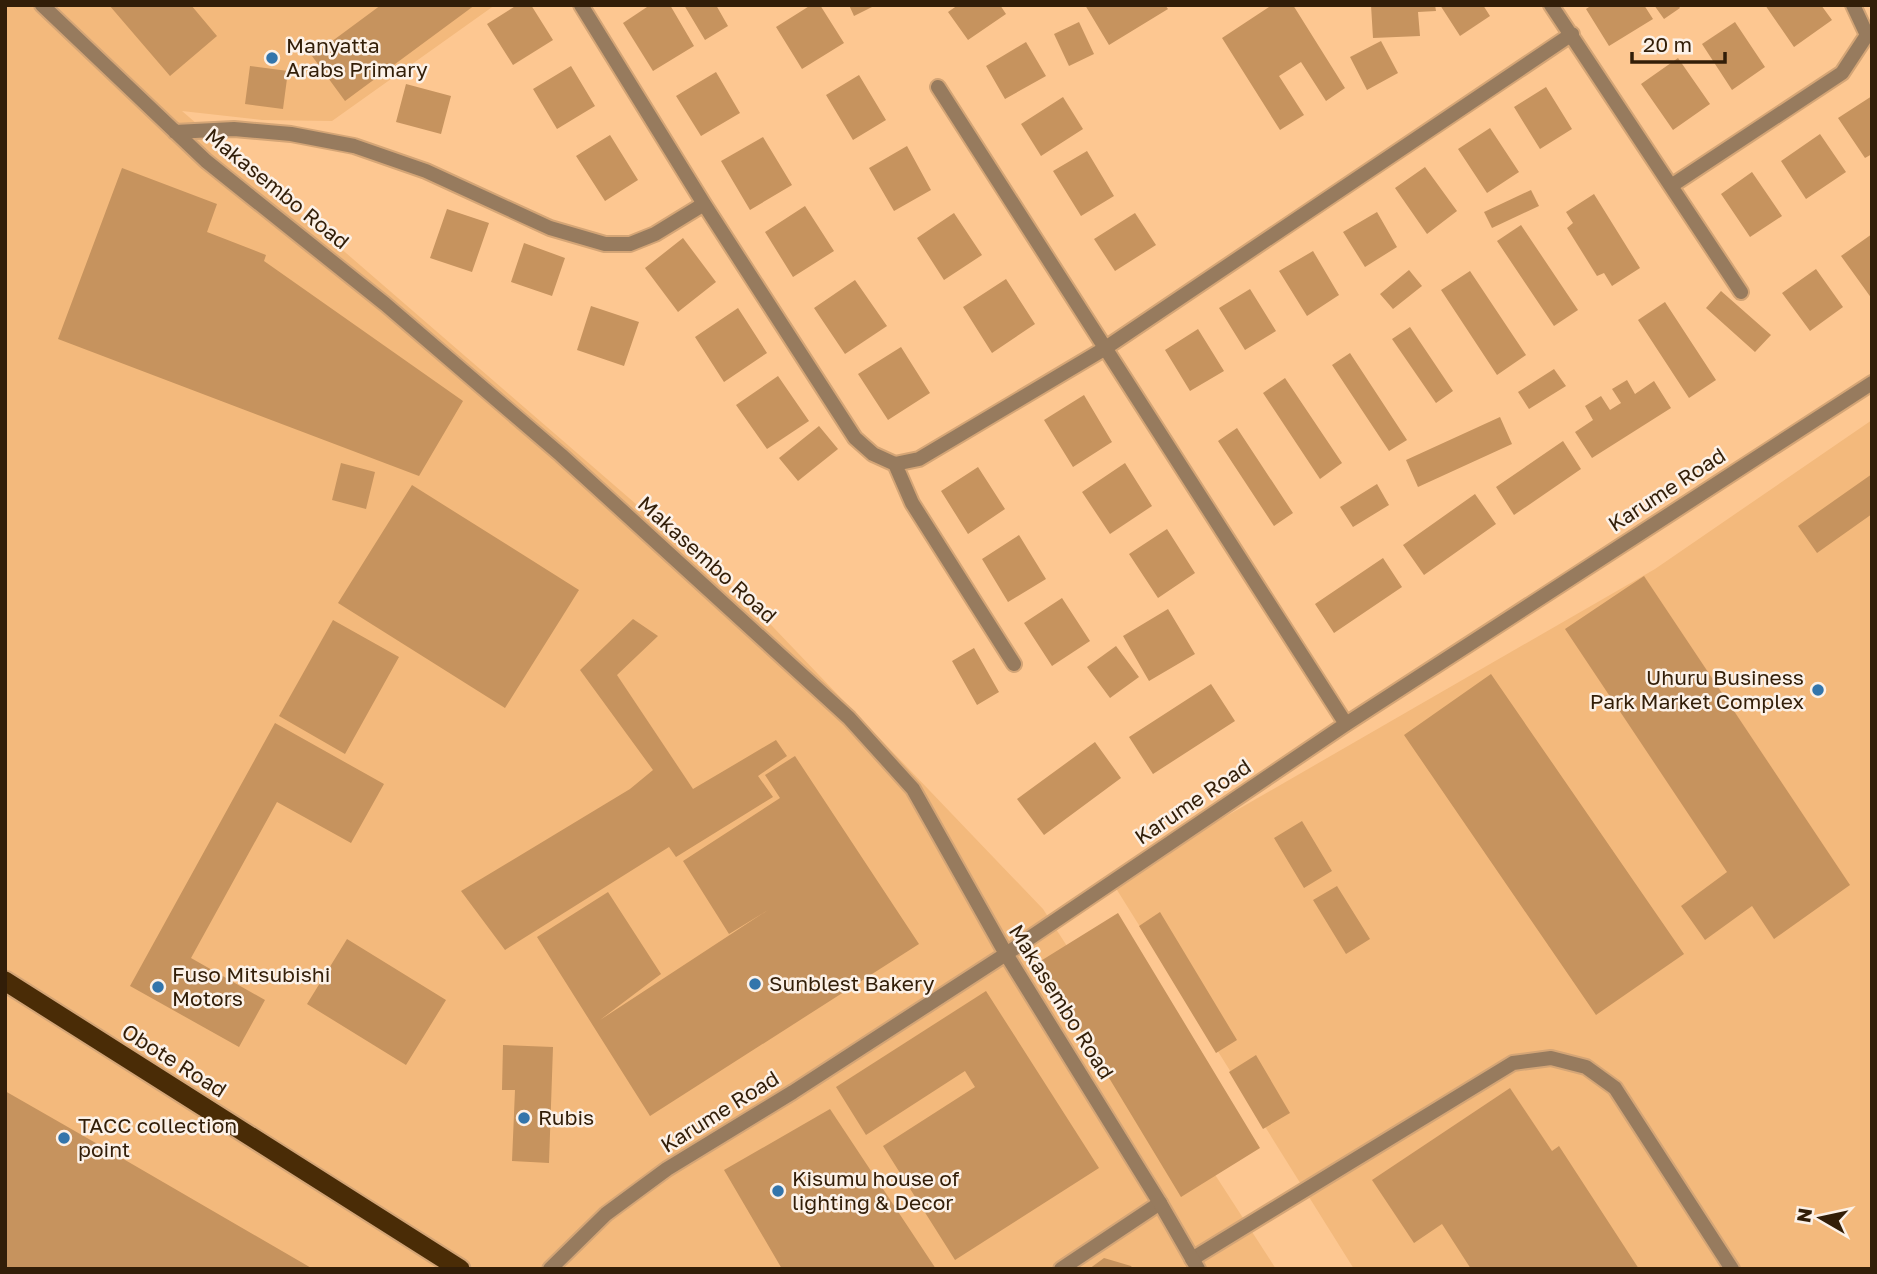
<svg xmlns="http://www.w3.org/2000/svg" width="1877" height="1274" viewBox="0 0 1877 1274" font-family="'Golos Text',sans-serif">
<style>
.built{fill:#f3b97c}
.building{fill:#c6935e}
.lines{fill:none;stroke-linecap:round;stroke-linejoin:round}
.service-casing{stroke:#d4a576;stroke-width:18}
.minor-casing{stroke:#d4a576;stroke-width:18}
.trunk-casing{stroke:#d4a576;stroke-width:23}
.service{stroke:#977b5e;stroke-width:14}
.minor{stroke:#977b5e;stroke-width:14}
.trunk{stroke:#4a2c06;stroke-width:19}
.poi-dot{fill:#3375ab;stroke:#fcf1e7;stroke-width:2.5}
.labels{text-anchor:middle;stroke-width:5;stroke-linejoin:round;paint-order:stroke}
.poi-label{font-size:21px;fill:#321e08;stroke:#fcf1e7;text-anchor:start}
.street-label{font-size:21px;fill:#321e08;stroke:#fcf1e7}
</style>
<rect width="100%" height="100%" fill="#fdc791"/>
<path class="built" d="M5,5H495L332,121L262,120L182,111L748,601L1043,909L1276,1269H5Z
M1872,420V1269H1354L1112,882L1655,569Z"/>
<path class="building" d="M109,5H191L217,36L170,76Z
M381,5H475L345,101L312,56Z
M517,5H531L553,40L513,65L487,24Z
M650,5H670L694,46L653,71L623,23Z
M684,5H716L728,26L705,40Z
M811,5H820L844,43L802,69L776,27Z
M849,5H876L854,16Z
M958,5H1000L1006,14L968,40L948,12Z
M1085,5H1165L1168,9L1109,45Z
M1272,5H1293L1345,88L1326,101L1301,62L1279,76L1304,115L1280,130L1222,38Z
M1371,5H1435L1436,11L1418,12L1420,36L1373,38Z
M1440,5H1483L1490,16L1460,36Z
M1592,5H1644L1653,19L1609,46L1586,9Z
M1654,5H1678L1680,8L1664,19Z
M1765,5H1821L1832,20L1794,47Z
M1079,22L1094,54L1069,66L1054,34Z
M1735,22L1765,67L1732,90L1702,44Z
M1381,41L1398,73L1367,90L1350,57Z
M1026,42L1046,76L1005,99L986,66Z
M1678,58L1710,104L1673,130L1641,84Z
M250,66L288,71L283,109L245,104Z
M571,66L595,106L557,129L533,89Z
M716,72L740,113L701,136L676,96Z
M859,75L886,120L853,140L826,95Z
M406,84L451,96L441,134L396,122Z
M1546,87L1572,129L1540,149L1514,107Z
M1872,96V154L1865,158L1838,118Z
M1063,97L1083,129L1041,156L1021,124Z
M1490,128L1519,172L1487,193L1458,149Z
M1820,134L1846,172L1806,199L1781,161Z
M610,135L638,180L605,201L576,156Z
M763,137L792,185L750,210L721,161Z
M907,146L931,190L894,211L869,168Z
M1087,151L1114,196L1081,216L1053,171Z
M1425,167L1457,211L1427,234L1395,188Z
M122,168L217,204L207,232L266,255L264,261L463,401L419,476L58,339Z
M1752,172L1782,216L1750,237L1721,194Z
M1531,190L1539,206L1492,228L1484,212Z
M1594,194L1640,268L1612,286L1604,273L1597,276L1567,228L1573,223L1566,212Z
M805,206L834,251L793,277L765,232Z
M447,209L489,223L472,272L430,258Z
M1377,212L1397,247L1365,267L1343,232Z
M954,213L982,255L944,280L917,238Z
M1135,213L1156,245L1115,271L1094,239Z
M1521,225L1578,310L1554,326L1497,241Z
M1872,234V299L1841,256Z
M683,238L716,282L678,312L645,268Z
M524,243L565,258L552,296L511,282Z
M1313,251L1339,295L1307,316L1279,271Z
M1816,269L1843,307L1810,331L1782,293Z
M1409,270L1422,286L1393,309L1380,294Z
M1470,271L1526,355L1497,375L1441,290Z
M1006,279L1035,324L992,353L963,307Z
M855,280L887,326L845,354L814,308Z
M1250,289L1276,331L1245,350L1219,308Z
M1721,291L1771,335L1755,352L1706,308Z
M1665,302L1716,380L1689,398L1638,320Z
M591,306L639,322L624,366L577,350Z
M738,308L767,353L724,382L695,337Z
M1410,327L1453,391L1436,403L1392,339Z
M1198,329L1224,371L1190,391L1165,350Z
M901,347L930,393L888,420L858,374Z
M1350,353L1407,440L1389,451L1332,365Z
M1554,369L1566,386L1529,409L1518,392Z
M778,376L809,421L767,449L736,405Z
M1285,378L1342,463L1320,479L1263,393Z
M1627,380L1635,394L1654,381L1671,408L1592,458L1575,432L1593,420L1585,406L1601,396L1610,410L1621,403L1612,389Z
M1084,395L1112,442L1073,467L1044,420Z
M1500,417L1512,444L1418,487L1406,460Z
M819,426L838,449L798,481L779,458Z
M1237,428L1293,513L1274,526L1218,441Z
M1563,441L1581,469L1514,515L1496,487Z
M341,463L375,472L366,509L332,500Z
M1125,463L1152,506L1110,534L1082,492Z
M978,467L1005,509L968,534L941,491Z
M1872,474V514L1817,553L1798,526Z
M1377,484L1389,505L1353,527L1340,507Z
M412,485L579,590L505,708L338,603Z
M1475,494L1496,524L1424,575L1403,545Z
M1167,529L1195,573L1158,598L1129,554Z
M1019,535L1046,579L1008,602L982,559Z
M1383,558L1402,587L1334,633L1315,604Z
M1644,576L1850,885L1774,939L1752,906L1705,940L1681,906L1727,872L1565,629Z
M1062,598L1090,641L1052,666L1024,623Z
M1168,609L1195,654L1149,681L1123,636Z
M633,619L658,636L617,675L693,789L776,740L787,756L758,776L773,797L676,857L669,847L505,950L461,891L630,789L653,770L580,670Z
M333,620L399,657L345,754L279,716Z
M1116,646L1139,677L1110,698L1087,667Z
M974,648L999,692L977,705L952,661Z
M1491,674L1684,954L1596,1015L1404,735Z
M1211,684L1235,721L1153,774L1129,737Z
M275,723L384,784L351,843L277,802L191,958L265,1000L239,1047L130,986Z
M1095,742L1121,778L1044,835L1017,799Z
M795,756L919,944L650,1116L537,937L608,892L661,974L600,1020L768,910L729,934L683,861L780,798L765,775Z
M1302,821L1332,871L1304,888L1274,838Z
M1337,886L1370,939L1346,954L1313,900Z
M1160,912L1237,1040L1216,1053L1139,926Z
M1118,913L1260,1148L1181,1197L1039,962Z
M347,939L446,1000L406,1065L307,1004Z
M986,991L1099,1168L955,1260L883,1146L975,1087L965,1071L866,1135L836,1087Z
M503,1045L553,1047L549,1163L512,1161L515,1090H502Z
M1256,1055L1290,1113L1263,1129L1229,1072Z
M1510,1088L1552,1151L1559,1146L1639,1269H1471L1442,1224L1414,1243L1372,1180Z
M5,1091L101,1146L313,1269H9L5,1266Z
M830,1109L936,1269H782L724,1170Z
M1104,1258L1131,1266L1133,1269H1089Z"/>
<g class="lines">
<g class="service-casing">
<path id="service" d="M1192,1259L1513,1063L1551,1058L1586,1067L1615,1088L1732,1269
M1061,1269L1160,1203"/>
</g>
<g class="minor-casing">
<path id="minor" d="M42,5L206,161L385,304L561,455L849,718L913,789L1006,954L1160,1203L1198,1269
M581,5L704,204L855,438L873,454L895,464L919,459L1104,349L1572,34
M1551,5L1741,292
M938,87L1346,724
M175,132L234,129L291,134L354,146L426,171L550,228L605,244H630L655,234L704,204
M1671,186L1842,73L1867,35L1853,5
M895,464L912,503L1014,664
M550,1269L606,1214L667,1169L793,1092L1006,954L1346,724L1872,383"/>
</g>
<g class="trunk-casing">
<path id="trunk" d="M5,981L460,1269"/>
</g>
<use href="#service" class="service"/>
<use href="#minor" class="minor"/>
<use href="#trunk" class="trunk"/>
</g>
<g class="poi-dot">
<circle cx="272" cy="58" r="7"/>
<circle cx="1818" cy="690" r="7"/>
<circle cx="755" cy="984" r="7"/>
<circle cx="158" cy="987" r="7"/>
<circle cx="524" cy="1118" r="7"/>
<circle cx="64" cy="1138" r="7"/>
<circle cx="778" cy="1191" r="7"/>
</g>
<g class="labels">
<g class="poi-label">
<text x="286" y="53">Manyatta<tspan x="286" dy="24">Arabs Primary</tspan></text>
<text x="1804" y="685" text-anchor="end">Uhuru Business<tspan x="1804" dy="24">Park Market Complex</tspan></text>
<text x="172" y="982">Fuso Mitsubishi<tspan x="172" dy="24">Motors</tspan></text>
<text x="769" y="991">Sunblest Bakery</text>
<text x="538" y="1125">Rubis</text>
<text x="78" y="1133">TACC collection<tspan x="78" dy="24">point</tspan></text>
<text x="792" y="1186">Kisumu house of<tspan x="792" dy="24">lighting &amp; Decor</tspan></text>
</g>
<g class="street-label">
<text transform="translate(277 189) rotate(39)" y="7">Makasembo Road</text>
<text transform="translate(1667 490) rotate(-33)" y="7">Karume Road</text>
<text transform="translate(707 560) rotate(42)" y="7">Makasembo Road</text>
<text transform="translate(1193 802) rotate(-34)" y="7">Karume Road</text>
<text transform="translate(1061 1002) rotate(58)" y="7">Makasembo Road</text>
<text transform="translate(174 1061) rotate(32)" y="7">Obote Road</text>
<text transform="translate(720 1112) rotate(-32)" y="7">Karume Road</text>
</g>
</g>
<rect width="1877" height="1274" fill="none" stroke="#321e08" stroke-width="14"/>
<g transform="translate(1821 1218) rotate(279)" stroke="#fcf1e7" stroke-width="5" paint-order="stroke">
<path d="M0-5L12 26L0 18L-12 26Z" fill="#321e08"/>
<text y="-10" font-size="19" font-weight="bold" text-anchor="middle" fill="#321e08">N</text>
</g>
<path d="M1632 52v10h93v-10" fill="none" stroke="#321e08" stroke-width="3.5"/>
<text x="1643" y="52" font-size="21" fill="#321e08" stroke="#fcf1e7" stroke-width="5" paint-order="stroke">20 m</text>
</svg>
